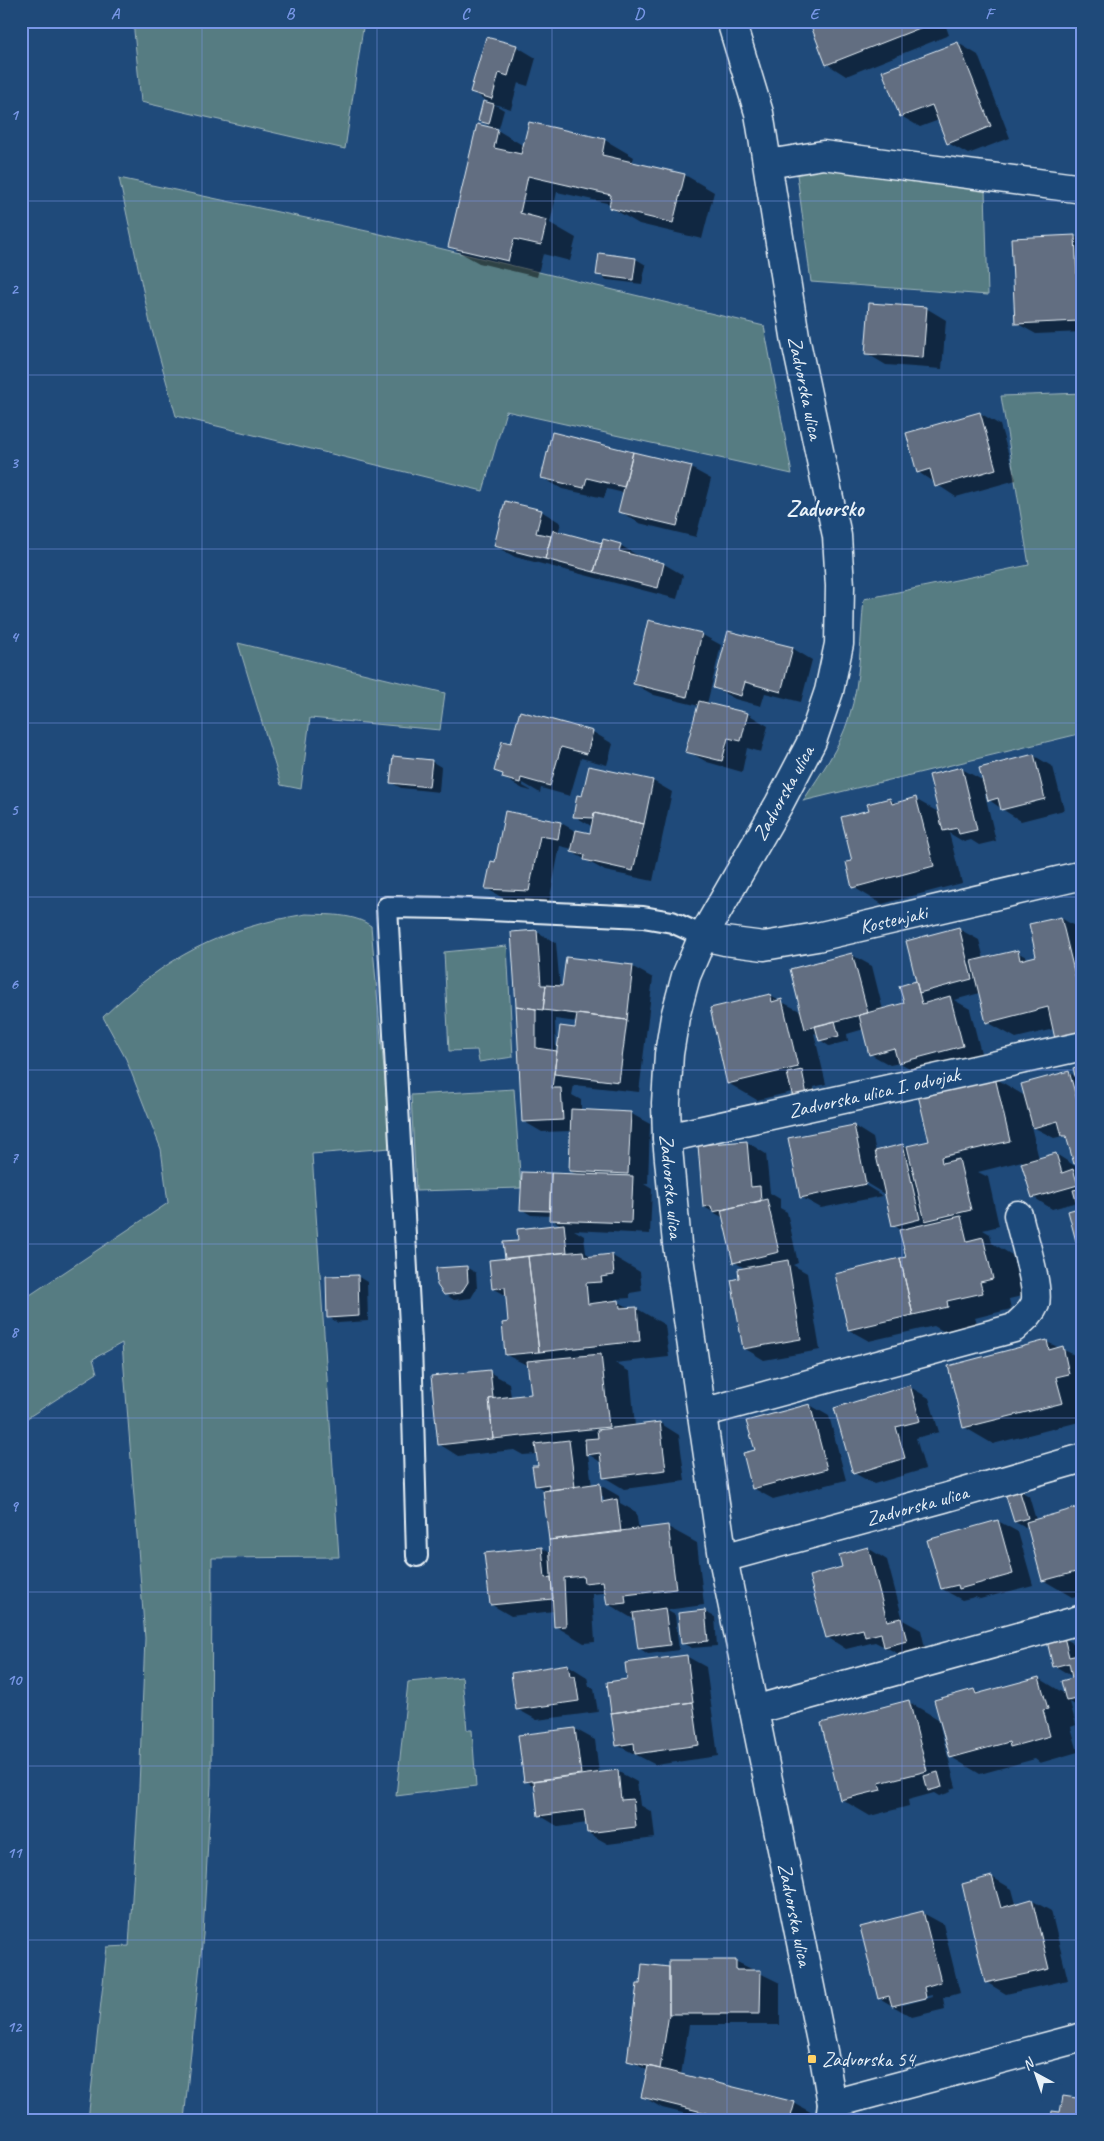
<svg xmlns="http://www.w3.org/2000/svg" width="1104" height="2141" viewBox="0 0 1104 2141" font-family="Caveat,sans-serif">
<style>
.green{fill:#567c82;stroke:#9fb6bd}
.shadow{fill:#0007;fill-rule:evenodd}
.building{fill:#626e81;stroke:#e8f1f8}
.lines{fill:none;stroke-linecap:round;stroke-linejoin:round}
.service-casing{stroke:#e8f1f8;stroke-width:24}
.minor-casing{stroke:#e8f1f8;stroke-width:31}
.service{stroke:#1f4a7a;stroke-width:20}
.minor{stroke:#1f4a7a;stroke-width:28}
.grid{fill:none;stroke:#7897e6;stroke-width:1;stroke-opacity:0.55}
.poi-dot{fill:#ffd166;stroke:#1f4a7a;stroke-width:2}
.labels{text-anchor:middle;stroke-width:4;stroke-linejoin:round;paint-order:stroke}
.street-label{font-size:20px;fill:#e8f1f8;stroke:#1f4a7a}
.poi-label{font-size:20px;fill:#e8f1f8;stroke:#1f4a7a;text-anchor:start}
.quarter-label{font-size:22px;font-weight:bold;fill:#e8f1f8;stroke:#1f4a7a}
.neatline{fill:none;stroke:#7897e6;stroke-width:2}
.grid-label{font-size:16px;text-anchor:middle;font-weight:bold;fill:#7897e6}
</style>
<rect width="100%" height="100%" fill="#1f4a7a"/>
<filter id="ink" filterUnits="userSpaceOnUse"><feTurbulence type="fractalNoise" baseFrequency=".02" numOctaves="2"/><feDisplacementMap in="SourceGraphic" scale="10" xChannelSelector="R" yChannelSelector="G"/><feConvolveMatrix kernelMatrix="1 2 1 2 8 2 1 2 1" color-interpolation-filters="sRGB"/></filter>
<g filter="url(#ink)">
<path class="green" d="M133,21H364L345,149L141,102Z
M810,162L985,190L988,295L811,282L796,167Z
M119,178L376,233L764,326L792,474L506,411L483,491L176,416L150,323Z
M1083,393V733L803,801C820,774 840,748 849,717C861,682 860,636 864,599L1029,565L1001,396Z
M238,643L445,693L440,730L310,718L301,789L281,785Z
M306,914C327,915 353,913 371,926L391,1148L312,1154L339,1557L212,1558L211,1784L203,1935L184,2120H88L107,1947L129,1946L139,1787L145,1638L122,1343L93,1359L97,1373L21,1422V1301L168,1203L161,1149L126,1059L103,1017C165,957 221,928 306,914Z
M507,946L513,1057L479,1062L477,1050L449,1051L444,952Z
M514,1089L521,1188L416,1191L411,1095Z
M462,1677L467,1730H472L476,1786L396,1796L408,1682Z"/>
<path class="shadow" d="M810,21H944L949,35L846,76L827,64Z
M958,43L978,55L1010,138L968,154L948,143L939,120L920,127L901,116Z
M516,46L536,58L528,86L518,83L511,109L494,104L504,110L499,128L492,127L524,146L529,123L605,140L634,157L632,163L685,175L714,192L702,239L639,224L610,207L611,204L557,192L550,223L576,238L570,261L543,254L537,277L479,263L450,247L494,129L479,120L492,104L472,92Z
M1075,236L1083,241V332L1036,334L1016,323Z
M600,254L636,259L646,265L642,284L607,280L598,274Z
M926,308L946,320L942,369L886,365L866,353Z
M980,413L1000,425L1016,480L956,497L918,472Z
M553,434L691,468L711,479L696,537L639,523L619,511L624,493L607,489L604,498L562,489L542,477Z
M541,511L561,523L558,533L603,545H620L640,557L664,564L683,575L677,599L515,557L495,546Z
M701,634L721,645L707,704L748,714L768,726L761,752L747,748L742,772L707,762L687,751L699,706L654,695L634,684Z
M792,648L812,660L801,702L765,693L761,706L735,699L715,688Z
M521,713L593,732L613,744L607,765L581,758L570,796L541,788L540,793L523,783V786L532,791L523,789L504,778V775L495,770L512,745Z
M1033,755L1053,767L1064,810L1021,821L1002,809L989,800L987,793L985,794L996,841L979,845L971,840L964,842L949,833L962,883L882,904L853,887L854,862L871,811L889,799L897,804L915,799L940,813L962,769L984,781Z
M431,761L441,767L439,792L401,788L392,783Z
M653,781L672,792L653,881L605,871L572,852L573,849L560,846L549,902L506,900L486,888L496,863L506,812L561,823L577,832L591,835L593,827L574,816L583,798Z
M1061,918L1083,931V1053L1054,1029L1016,1038L987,1022L980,993L954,1000L970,1009L982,1057L919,1073L900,1063L890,1065L870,1054L864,1029L847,1034L848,1041L829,1046L820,1040L818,1035L814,1033L826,1084L814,1087L816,1100L792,1092L757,1100L728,1083L770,996L802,1012L852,955L872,966L883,1010L905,1004L917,982L959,929L979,940L984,959L1017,952L1030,959L1037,957Z
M536,931L556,943L560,988H563L567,959L633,967L653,978L639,1092L574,1085L572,1095L581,1100V1111L630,1113L650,1124L648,1184H644L652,1189L650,1234L574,1230L584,1236L586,1253L592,1257L611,1255L640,1272L642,1291L630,1293V1298L615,1299V1302H619L631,1309L636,1308L665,1325L669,1357L615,1363L630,1372L635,1426L660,1423L679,1435L685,1481L624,1489L604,1477L602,1463L588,1454L592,1486L600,1485L619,1496L620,1503L636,1512L639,1530L668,1527L697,1543L704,1605L666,1610L675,1615L679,1650L648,1654L639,1648L635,1620L608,1604L606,1594L604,1593L592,1594L595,1642L584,1643L555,1626L554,1611L511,1616L492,1605L541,1548L551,1553L544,1490L536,1485L539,1467L537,1454L523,1455L514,1450L458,1456L439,1444L489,1372L509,1383L511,1397L532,1395L529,1366L506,1355L510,1323L507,1296L493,1288L507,1260L519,1242L561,1225L551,1219V1216L531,1215L521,1209L578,1175L570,1171L572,1131L542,1132L523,1121L512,933ZM555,1019L577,1022L576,1030L558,1053L556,1052ZM600,1496H603L605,1508H602Z
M1083,1067V1168L1075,1163L1068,1138L1063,1136L1054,1138L1031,1126L1039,1159L1056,1154L1075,1166L1078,1173L1083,1176V1263L1077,1202L1052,1209L1033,1197L1022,1161L978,1172L988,1177L999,1226L983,1230L990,1234L992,1243L1012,1255L1022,1296L1009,1299L1011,1309L975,1318L977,1323L943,1331L934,1326L869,1341L849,1330L907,1258L903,1231L893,1225L886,1195L861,1180L860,1182L883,1196L821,1208L801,1197L854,1126L873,1138L876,1152L930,1142L995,1078L1025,1096L1069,1072L1076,1077Z
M747,1142L766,1154L770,1193L780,1199V1208L787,1212L798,1263L793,1265L807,1273L820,1350L764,1360L744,1348L740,1279L746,1269L734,1262L724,1218L704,1207Z
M466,1267L476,1273L477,1288L471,1298L454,1300L445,1294Z
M357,1276L367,1282L368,1321L338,1323L329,1317Z
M1047,1342L1083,1359V1421L993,1444L964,1427Z
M910,1387L929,1398L939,1432L916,1438L925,1469L874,1484L854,1473Z
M810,1405L829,1416L846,1480L773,1499L753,1488L756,1451Z
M1019,1490L1029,1496L1036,1520L1083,1507V1594L1072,1597L1043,1580L1028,1526L1024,1527L1015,1522Z
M998,1521L1018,1532L1033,1585L980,1599L975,1597L962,1600L942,1589Z
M868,1548L887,1560L903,1620L921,1630L926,1652L905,1657L875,1642L846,1649L827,1637Z
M705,1612L715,1617L717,1646L692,1648L682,1643Z
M1064,1638L1083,1649V1713L1082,1709L1070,1702L1076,1725L1071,1727L1078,1752L1040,1763L1035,1759L980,1774L951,1757L974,1690L981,1694L1039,1678L1065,1694L1073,1677L1055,1666Z
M686,1656L706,1667L718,1756L656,1765L617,1745L629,1680Z
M568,1665L587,1677L589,1686L594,1689L598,1712L537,1720L517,1709Z
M909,1702L938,1719L956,1787L950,1789L951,1792L939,1796L934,1793L908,1800L909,1806L870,1816L841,1799Z
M575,1729L595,1740L599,1773L617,1771L637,1782L640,1805L652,1812L655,1838L608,1844L588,1833L587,1823L559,1827L539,1815L536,1787L526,1781L520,1736Z
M992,1877L1012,1889L1016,1904L1031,1900L1051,1911L1068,1980L1006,1994L986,1982Z
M923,1913L943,1924L960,1993L943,1998L945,2009L912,2017L879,1998ZM932,1995L933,1997L903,2005L900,2003Z
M735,1961L780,1983V2025H689L681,2075L794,2103L814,2114L813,2120H711L662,2108L642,2096L648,2071L629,2060L670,1969Z"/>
<path class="building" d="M809,21H929L930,24L826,65Z
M486,37L517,45L508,76L499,73L492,99L470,92Z
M958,42L991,126L947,144L932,105L900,117L882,71Z
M483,101L494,104L489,124L478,121Z
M529,122L605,139L602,155L685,174L673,223L609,208L611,195L528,176L520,213L547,220L541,245L514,239L508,261L448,247L477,124L498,129L494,148L521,154Z
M1075,235L1079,321L1015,324L1011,238Z
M599,253L636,258L633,280L596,275Z
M869,303L927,307L923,358L865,354Z
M980,412L996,469L935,487L930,469L917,473L906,433Z
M552,432L633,452L624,487L587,478L584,488L541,478Z
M633,452L692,466L677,526L618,512Z
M505,501L542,510L536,533L551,536L545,559L494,546Z
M553,530L602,543L594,572L545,559Z
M603,539L621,544L619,551L664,563L658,588L594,572Z
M648,620L702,633L687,697L633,684Z
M728,631L793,647L781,692L745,682L741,696L713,688Z
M699,701L748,713L741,741L728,738L722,761L685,752Z
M520,711L593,731L587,754L561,747L550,786L521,778L520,783L502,778L503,774L494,771L502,741L511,743Z
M1034,754L1045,799L1001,810L998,798L988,801L979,768Z
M393,756L432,760L429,787L390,783Z
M589,766L653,780L644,824L594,813L593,818L573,817L577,795L582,796Z
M962,767L977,830L959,834L957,828L943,831L929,775Z
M916,797L934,866L852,888L846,862L852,861L841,817L869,810L867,804L890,798L892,804Z
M505,811L561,822L558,839L540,836L529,891L485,889L491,861L495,862Z
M594,813L644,824L633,871L584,860L585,855L571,852L576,830L590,833Z
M1061,917L1083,1008V1032L1055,1039L1048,1007L986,1023L971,961L1018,950L1020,960L1036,956L1029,924Z
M959,927L972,979L919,993L906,941Z
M537,930L541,985H546L543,1010L516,1006L511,932Z
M852,953L868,1013L805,1029L790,969Z
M566,957L633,965L627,1020L543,1010L546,985L562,986Z
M916,981L922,1004L950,996L963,1046L898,1063L894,1048L869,1055L859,1015L904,1003L899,986Z
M770,994L772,1002L782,999L798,1067L727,1084L710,1008Z
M516,1006L536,1009V1048L557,1051L552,1088H561L563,1120L522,1122Z
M577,1014L627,1020L619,1082L554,1074L560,1026L575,1028Z
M835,1021L839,1036L819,1041L815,1026Z
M1083,1065V1107L1073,1068Z
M802,1070L807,1095L793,1098L787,1073Z
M1069,1071L1083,1122V1162L1074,1164L1066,1136H1062L1058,1121L1033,1128L1021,1084Z
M995,1077L1010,1141L941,1157L942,1163L959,1159L971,1210L925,1221L907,1146L929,1141L918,1095Z
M571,1109L631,1112L628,1174L569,1171Z
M854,1125L866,1184L800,1198L788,1138Z
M747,1141L751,1187L760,1186L761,1201L713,1212L711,1206L703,1207L698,1145Z
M903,1144L920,1219L892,1226L875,1151Z
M1056,1153L1062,1173L1073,1169L1078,1185L1032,1198L1021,1163Z
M522,1172L551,1173L550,1211L520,1210Z
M551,1173L633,1176L631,1223L549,1220Z
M1083,1188V1268L1068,1211L1078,1208L1073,1190Z
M767,1199L779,1252L733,1263L721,1210Z
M961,1216L967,1241L983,1237L993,1279L980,1282L983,1293L947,1301L948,1307L913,1315L900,1258L906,1257L899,1230Z
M564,1224L567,1252L505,1259L503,1242L518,1241L517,1229Z
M583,1251L584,1257L612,1254L614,1275L601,1277L602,1282L586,1283L588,1304L619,1300L620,1308L637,1307L640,1341L539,1352L528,1256Z
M528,1256L539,1352L505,1355L502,1323L508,1322L505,1287L492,1289L489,1260Z
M900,1258L913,1315L848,1330L835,1274Z
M788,1260L801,1339L743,1349L731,1280L739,1278L738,1269Z
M467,1266L468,1282L461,1293L444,1295L437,1285L436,1268Z
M358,1275L359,1316L327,1318L326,1276Z
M1047,1340L1049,1350L1063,1346L1069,1374L1056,1377L1063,1403L963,1428L948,1366Z
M601,1354L609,1427L493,1439L489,1399L531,1394L527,1361Z
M490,1370L493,1398L489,1399L493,1439L438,1445L431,1376Z
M910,1385L920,1421L896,1427L905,1458L853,1474L834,1408Z
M810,1404L827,1469L752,1489L743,1453L755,1450L746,1421Z
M660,1422L666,1470L603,1478L600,1453L586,1455L585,1439L598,1438L597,1430Z
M569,1440L575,1487L549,1490V1484L535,1486L532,1466H538L535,1444Z
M600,1483L602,1502L617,1499L621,1532L549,1540L543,1491Z
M1019,1489L1028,1518L1014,1522L1005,1493Z
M1083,1506V1570L1042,1581L1026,1522Z
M998,1520L1013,1574L959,1589L958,1585L941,1589L927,1540Z
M668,1525L676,1589L625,1595L626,1603L607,1605L603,1581L584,1583L583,1576L564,1578L566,1626L554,1627L549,1540Z
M542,1547L545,1578L551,1577L553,1599L490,1605L484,1553Z
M868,1547L887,1621L901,1618L907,1641L884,1647L881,1633L865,1637L863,1629L826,1638L809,1576L842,1567L839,1555Z
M665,1608L670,1645L638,1649L633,1613Z
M705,1610L708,1641L681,1644L678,1613Z
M1064,1637L1069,1657L1083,1654V1718L1078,1699L1066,1701L1061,1681L1072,1678L1069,1663L1053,1667L1047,1641Z
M687,1655L693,1702L611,1713L607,1682L627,1679L625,1663Z
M568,1664L570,1676H575L579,1701L516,1710L511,1673Z
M1039,1677L1048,1709L1043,1710L1050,1736L1010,1747L1009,1742L950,1758L934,1700L974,1689L976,1694Z
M909,1700L927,1771L879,1783L881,1790L840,1800L821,1723Z
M693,1702L699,1745L635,1754L634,1743L616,1746L611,1713Z
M575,1728L581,1774L524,1782L518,1735Z
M618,1770L621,1800L633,1799L636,1827L587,1833L584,1810L538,1816L534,1781Z
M938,1772L942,1787L928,1791L924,1776Z
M992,1876L1001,1908L1032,1899L1049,1969L985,1983L962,1884Z
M923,1911L941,1982L924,1987L926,1998L892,2006L889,1996L878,1999L860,1927Z
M669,1960H736V1970H761L760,2014H669Z
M642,1964L669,1967V2014L660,2069L627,2061L637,1984H640Z
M648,2066L795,2102L790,2120H735L641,2097Z
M1063,2096L1083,2099V2120H1051L1052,2111L1060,2112Z"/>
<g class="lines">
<g class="service-casing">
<path id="service" d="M417,1556L411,1343L387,907L448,908L643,917L672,922L703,936"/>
</g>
<g class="minor-casing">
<g id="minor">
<path id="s1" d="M731,21L759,113L796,342L837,536L840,586L839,644L829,691L812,741L779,804L703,936L686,976L675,1017L669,1054L666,1103L667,1138L677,1244L723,1558L823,2051L832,2104L830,2120"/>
<path d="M768,164L823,155L1083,189"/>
<path id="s2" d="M703,936L725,941L764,946L817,937L1083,875"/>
<path id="s3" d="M667,1138L1083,1046"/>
<path d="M702,1413L1014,1328C1021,1321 1031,1314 1035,1304C1040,1289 1022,1233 1018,1215"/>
<path id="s4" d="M723,1558L944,1498L1083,1458"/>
<path d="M754,1710L1083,1619"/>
<path d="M832,2104L1083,2037"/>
</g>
</g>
<use href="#service" class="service"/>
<use href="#minor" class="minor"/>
</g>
</g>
<path class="grid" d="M202,21V2120M377,21V2120M552,21V2120M727,21V2120M902,21V2120M21,201H1083M21,375H1083M21,549H1083M21,723H1083M21,897H1083M21,1070H1083M21,1244H1083M21,1418H1083M21,1592H1083M21,1766H1083M21,1940H1083"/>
<rect class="poi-dot" x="807" y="2054" width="10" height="10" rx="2.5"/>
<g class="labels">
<g class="street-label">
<text dy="7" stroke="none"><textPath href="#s1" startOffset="375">Zadvorska ulica</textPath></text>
<text transform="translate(783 793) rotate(-61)" y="7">Zadvorska ulica</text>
<text dy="7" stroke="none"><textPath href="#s2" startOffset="194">Kostenjaki</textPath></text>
<text dy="7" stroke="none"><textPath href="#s3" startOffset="212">Zadvorska ulica I. odvojak</textPath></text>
<text dy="7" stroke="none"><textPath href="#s1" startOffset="1215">Zadvorska ulica</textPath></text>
<text dy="7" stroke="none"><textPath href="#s4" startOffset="201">Zadvorska ulica</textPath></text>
<text dy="7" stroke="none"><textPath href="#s1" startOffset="1954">Zadvorska ulica</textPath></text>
</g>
<g class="poi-label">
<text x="822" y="2066">Zadvorska 54</text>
</g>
<g class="quarter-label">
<text x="825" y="516">Zadvorsko</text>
</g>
</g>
<rect width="1104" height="2141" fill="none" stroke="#1f4a7a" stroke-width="55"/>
<g transform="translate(1036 2074) rotate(320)" stroke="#1f4a7a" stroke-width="4" paint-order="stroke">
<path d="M0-4L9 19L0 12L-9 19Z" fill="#e8f1f8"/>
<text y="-8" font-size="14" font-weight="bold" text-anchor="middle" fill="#e8f1f8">N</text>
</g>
<rect x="28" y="28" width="1048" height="2086" class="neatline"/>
<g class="grid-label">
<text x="115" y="19">A</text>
<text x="290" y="19">B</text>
<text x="465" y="19">C</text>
<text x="639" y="19">D</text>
<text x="814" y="19">E</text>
<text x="989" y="19">F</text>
<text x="14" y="120">1</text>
<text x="14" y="294">2</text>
<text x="14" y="468">3</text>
<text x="14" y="642">4</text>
<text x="14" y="815">5</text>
<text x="14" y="989">6</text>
<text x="14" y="1163">7</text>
<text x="14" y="1337">8</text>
<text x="14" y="1511">9</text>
<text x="14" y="1685">10</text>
<text x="14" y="1858">11</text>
<text x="14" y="2032">12</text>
</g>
</svg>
